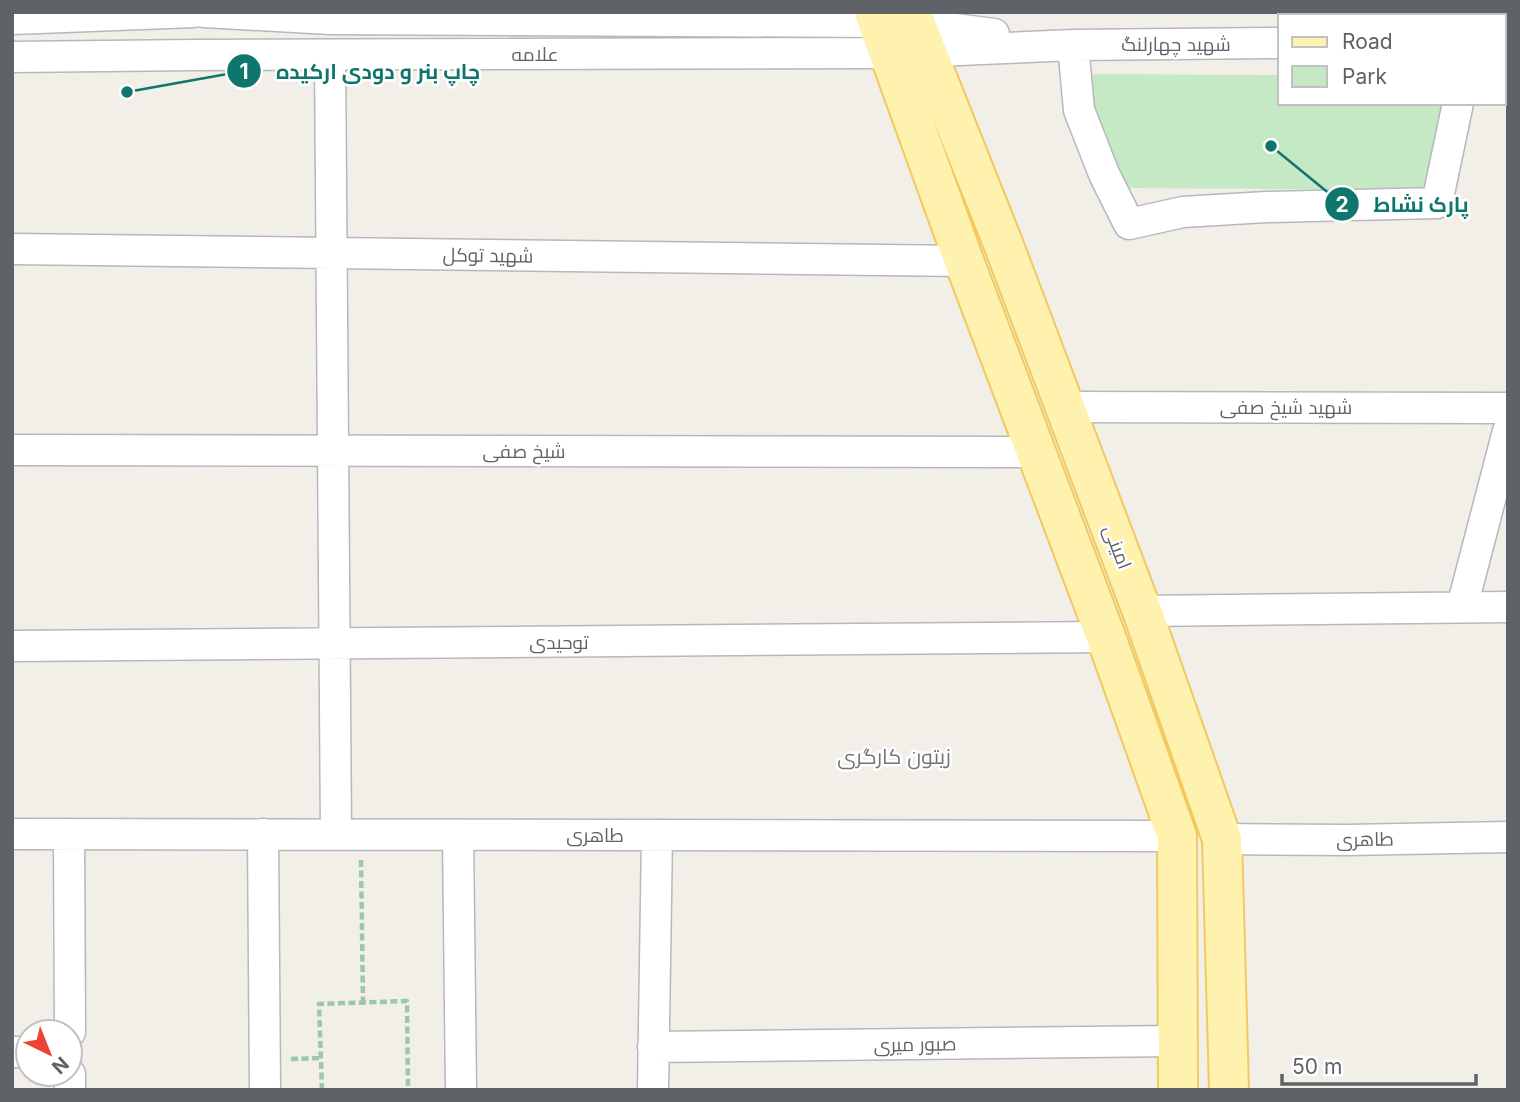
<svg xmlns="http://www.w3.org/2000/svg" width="1520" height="1102" viewBox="0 0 1520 1102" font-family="Inter,Cairo,sans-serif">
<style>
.green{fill:#c5e8c5}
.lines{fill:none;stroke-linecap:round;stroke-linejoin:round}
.minor-casing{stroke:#b5b8bc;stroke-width:33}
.major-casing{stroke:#f2c960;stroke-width:42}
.path{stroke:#9cc7a9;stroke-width:4.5;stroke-dasharray:7 3.5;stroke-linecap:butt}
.minor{stroke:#fff;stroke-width:30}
.major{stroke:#fff2af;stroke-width:38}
.labels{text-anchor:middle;stroke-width:5;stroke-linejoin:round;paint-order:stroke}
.street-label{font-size:19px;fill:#5f6368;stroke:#fff}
.neighbourhood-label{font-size:21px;fill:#70757a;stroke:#fff}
.leader{fill:none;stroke:#0f766e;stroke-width:2.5}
.callout-dot{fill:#0f766e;stroke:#fff;stroke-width:2.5}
.mark-label{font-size:21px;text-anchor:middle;font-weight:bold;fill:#fff}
.callout-label{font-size:21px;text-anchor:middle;font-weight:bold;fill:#0f766e;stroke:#fff;stroke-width:5;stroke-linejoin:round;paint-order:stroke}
</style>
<rect width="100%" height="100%" fill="#f1efe8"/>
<path class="green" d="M1082,74L1280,75V103H1442L1426,190L1125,188Z"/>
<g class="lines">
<g class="minor-casing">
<path id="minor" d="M204,12L330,19L877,22L916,24L994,34
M1365,16L1370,12
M12,19L194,12
M1504,41H1508
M1073,45L1079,110L1104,174L1129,224L1183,212L1266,207L1437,203L1458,103
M330,55L336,834
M12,57L196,55L889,53L1073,45L1280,43
M12,249L964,261
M1065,407L1508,408
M12,450L1036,452
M1462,607L1508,431
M1142,611L1508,607
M12,646L1106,637
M12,834L1177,836
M69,834L70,1032
M263,834L265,1090
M458,835L461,1090
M1222,839L1347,840L1508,837
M653,1047L1178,1041
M12,1052H28
M70,1074V1090
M653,1090L657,835"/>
</g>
<g class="major-casing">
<path id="major" d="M874,12L964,261L1106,637L1177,836L1178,1090
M911,12L1004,246L1142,611L1222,839L1229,1090"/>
</g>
<path class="path" d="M361,860L363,1001
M291,1059L321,1058
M322,1090L319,1004L407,1001L408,1090"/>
<use href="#minor" class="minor"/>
<use href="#major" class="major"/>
</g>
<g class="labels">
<g class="street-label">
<text x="1176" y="51">شهید چهارلنگ</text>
<text x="535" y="61">علامه</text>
<text transform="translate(488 255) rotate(1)" y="7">شهید توکل</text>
<text x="1286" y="414">شهید شیخ صفی</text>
<text x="524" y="458">شیخ صفی</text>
<text transform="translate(1118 547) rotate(69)" y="7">امینی</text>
<text x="559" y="649">توحیدی</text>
<text x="595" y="842">طاهری</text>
<text transform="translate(1365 839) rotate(-1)" y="7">طاهری</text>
<text transform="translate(915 1044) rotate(-1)" y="7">صبور میری</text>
</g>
<g class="neighbourhood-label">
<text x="894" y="764">زیتون کارگری</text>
</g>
</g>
<path class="leader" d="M127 92L244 71M1271 146L1342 204"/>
<g class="callout-dot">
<circle cx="127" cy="92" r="7"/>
<circle cx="1271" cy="146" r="7"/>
<circle cx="244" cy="71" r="18"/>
<circle cx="1342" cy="204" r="18"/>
</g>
<g class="mark-label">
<text x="244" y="79">1</text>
<text x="1342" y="212">2</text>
</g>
<g class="callout-label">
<text x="378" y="79">چاپ بنر و دودی ارکیده</text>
<text x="1421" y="212">پارک نشاط</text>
</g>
<rect width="1520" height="1102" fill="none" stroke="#5f6368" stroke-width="28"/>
<rect x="1278" y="14" width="228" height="91" fill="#ffffff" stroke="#bfc1c3" stroke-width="2"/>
<rect x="1292" y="37" width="35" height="10" fill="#fff2af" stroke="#bfc1c3" stroke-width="2"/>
<text x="1342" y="49" font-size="21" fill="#5f6368">Road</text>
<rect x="1292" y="66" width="35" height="21" fill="#c5e8c5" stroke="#bfc1c3" stroke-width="2"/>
<text x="1342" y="84" font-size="21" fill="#5f6368">Park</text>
<g transform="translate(49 1053) rotate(137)"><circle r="33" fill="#ffffff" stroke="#bfc1c3" stroke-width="2"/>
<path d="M0-5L12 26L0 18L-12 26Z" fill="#ea4335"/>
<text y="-10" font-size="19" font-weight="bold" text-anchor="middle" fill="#5f6368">N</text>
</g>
<path d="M1282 1074v10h194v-10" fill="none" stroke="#5f6368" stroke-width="3.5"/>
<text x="1292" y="1074" font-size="21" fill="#5f6368" stroke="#ffffff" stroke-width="5" paint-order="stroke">50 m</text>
</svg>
